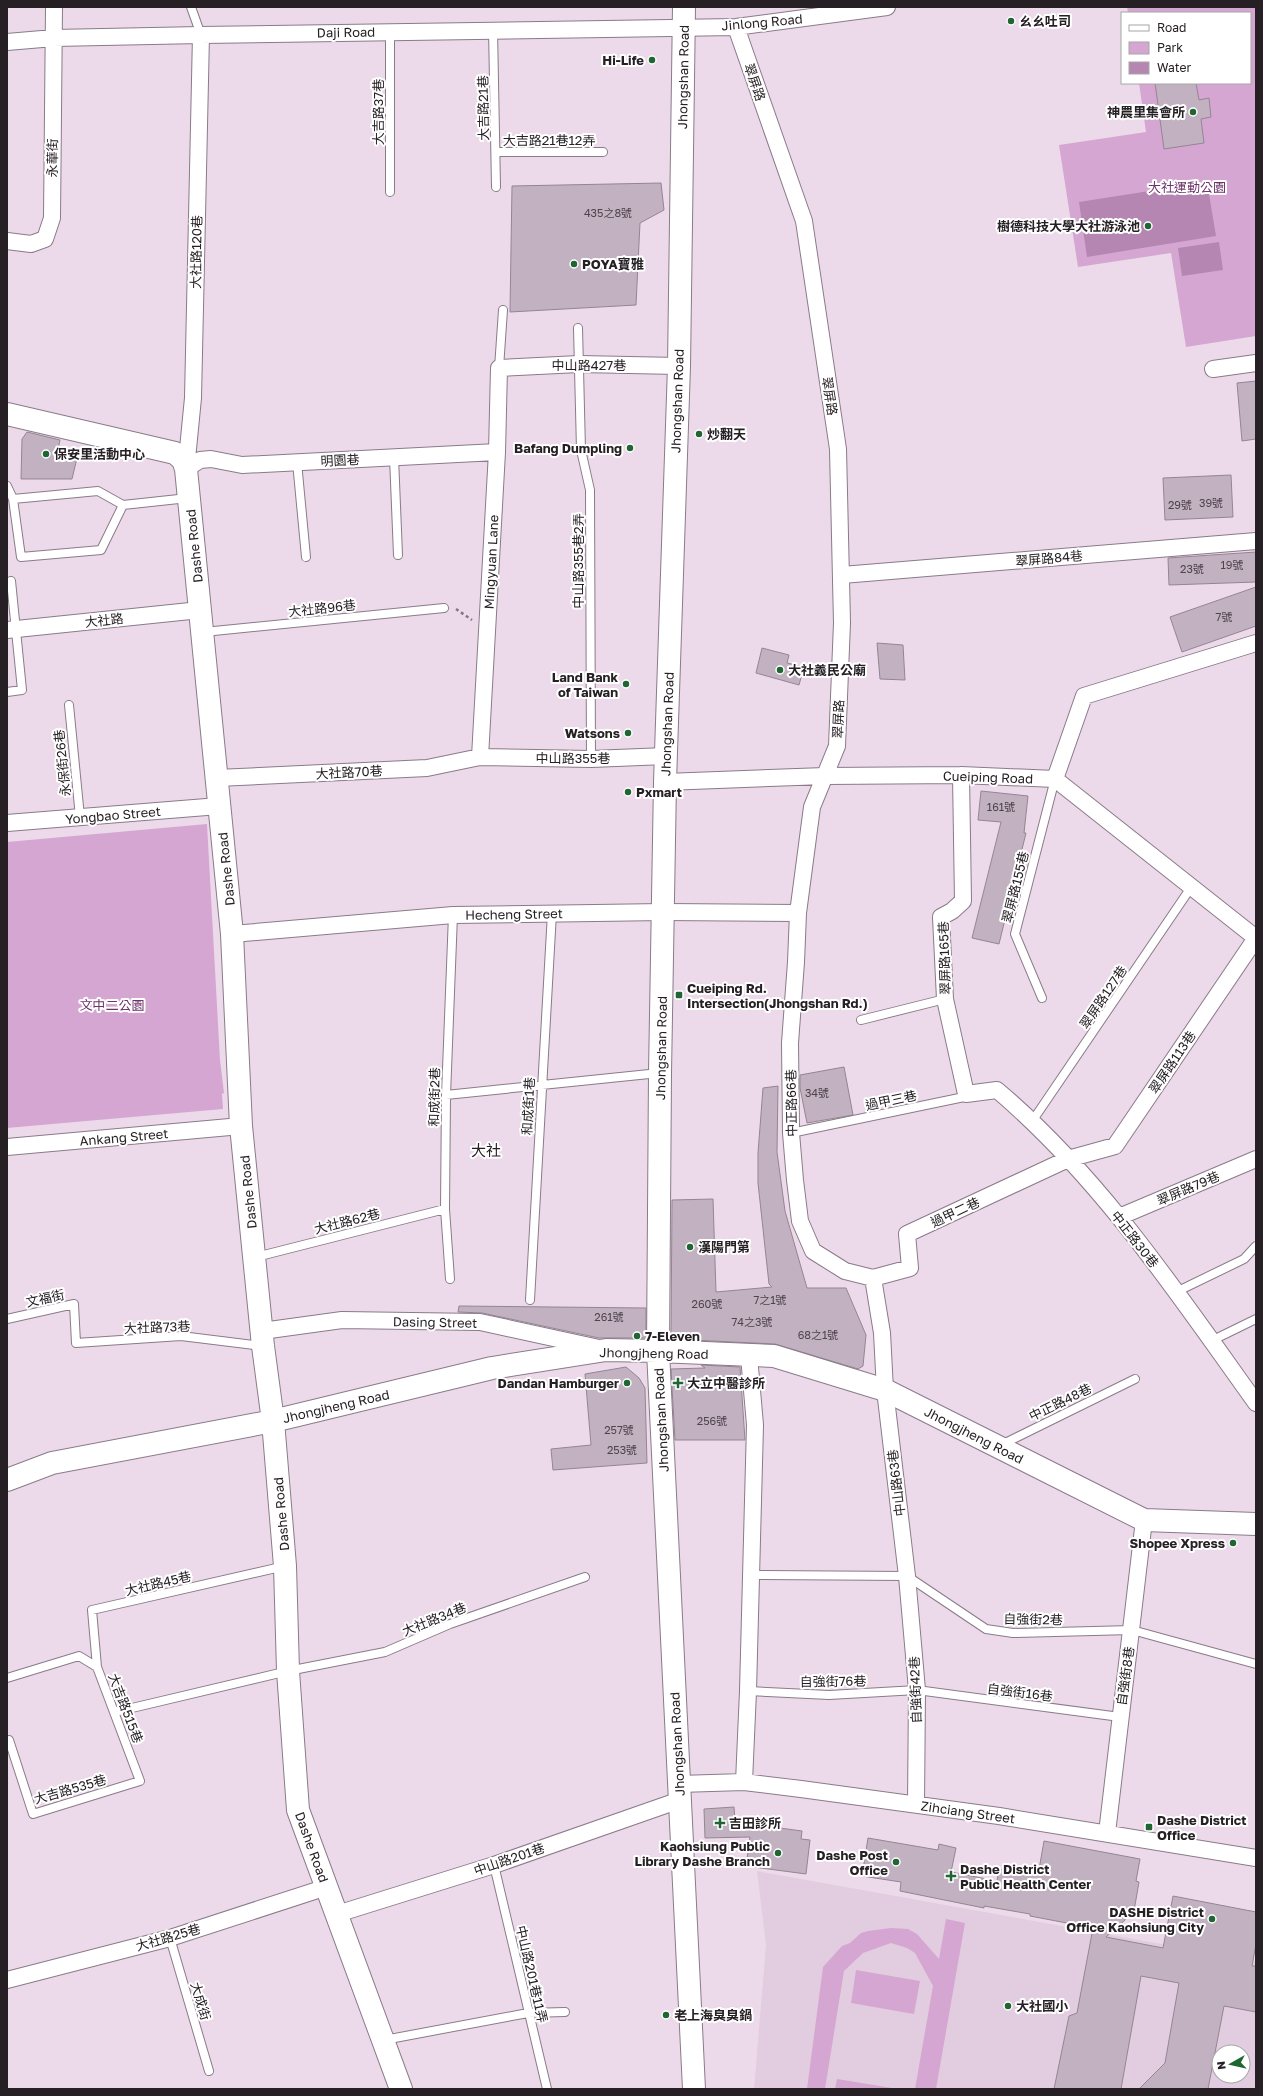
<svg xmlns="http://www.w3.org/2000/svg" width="1263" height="2096" viewBox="0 0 1263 2096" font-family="'Golos Text','Noto Sans TC',sans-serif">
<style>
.built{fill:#e2ccdf;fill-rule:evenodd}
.green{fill:#d6a6d2}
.water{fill:#b686b2}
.building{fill:#c2b1c0;stroke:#958593}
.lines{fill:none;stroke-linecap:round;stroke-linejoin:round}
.lane-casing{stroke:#8a7b89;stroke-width:10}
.street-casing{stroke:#8a7b89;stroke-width:18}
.secondary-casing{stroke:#8a7b89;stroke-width:24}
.path{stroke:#837781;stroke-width:2.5;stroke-dasharray:3 3;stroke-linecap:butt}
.lane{stroke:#fff;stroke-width:8}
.street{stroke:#fff;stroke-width:16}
.secondary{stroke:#fff;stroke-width:22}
.poi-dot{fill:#1f6633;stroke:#fff;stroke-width:1.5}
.labels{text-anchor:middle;stroke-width:4;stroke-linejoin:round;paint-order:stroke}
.number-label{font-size:11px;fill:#4d444c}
.poi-label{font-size:13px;font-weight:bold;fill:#262025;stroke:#fff;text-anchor:start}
.street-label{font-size:13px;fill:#262025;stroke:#fff}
.park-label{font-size:13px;fill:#6e336c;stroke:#fff}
.quarter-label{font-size:15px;fill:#262025;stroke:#fff}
</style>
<rect width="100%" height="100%" fill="#ecdaea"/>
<path class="built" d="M757,1871L1256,1961V2089H754L766,1945ZM1219,2052H1243V2076H1219Z"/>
<path class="green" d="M1127,7H1256V336L1186,347L1171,253L1078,267L1059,145L1146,132L1139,83H1250V13H1128Z
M207,824L220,1060L224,1093L222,1094L223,1109L7,1128V842Z
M946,1919L965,1923L936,2089H915L933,1986L915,1953L907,1948L891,1943L863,1953L844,1971L825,2089H807L823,1967L842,1946L850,1943L861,1933L868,1931L891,1928L908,1929L917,1934L939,1959Z
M856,1970L920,1981L914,2014L851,2003Z
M837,2079L898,2089H835Z"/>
<path class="water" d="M1207,182L1216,236L1087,257L1079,202Z
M1219,242L1223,270L1182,276L1178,248Z"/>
<path class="building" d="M1155,83H1196L1199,100L1209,98L1211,117L1201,119L1204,143L1164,149Z
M661,183L664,210L640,223L636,305L510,312L512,186Z
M1256,381V439L1242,441L1237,383Z
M27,432L60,440L58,449L70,452L69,456L77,458L72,479H21L22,439Z
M1231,475L1233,517L1165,520L1163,478Z
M1256,552V582L1169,585L1168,558Z
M1256,587V626L1182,652L1170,617Z
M877,643L903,645L905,680L880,679Z
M762,648L789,655L787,663L804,667L799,685L756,673Z
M981,791L1028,796L1024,833H1026L999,944L972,938L1001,822L978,820Z
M844,1067L853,1115L807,1123L800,1088V1075Z
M778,1086L777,1152L785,1211L807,1288H846L866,1335L863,1366L858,1369L775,1344L671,1339L672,1200L713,1199L716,1292L772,1287L769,1284L758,1183V1153L763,1088Z
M459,1306L646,1308V1338H599L482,1313L458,1312Z
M701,1365L740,1367L745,1440H675L671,1369L705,1368Z
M626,1367L639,1378L645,1388L647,1463L553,1470L551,1449L591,1445L585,1374Z
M734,1807L735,1822L802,1831L801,1839L810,1840L806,1874L746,1866L750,1837L705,1838L704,1809Z
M868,1838L938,1850L939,1844L956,1848L951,1872L997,1881L999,1869L1038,1875L1044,1841L1140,1859L1136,1881L1139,1882L1134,1911L1127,1910L1125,1920L1106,1937L1163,1948L1173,1896L1256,1912V1944L1252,1966H1256V2012L1224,2006L1208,2089H1139L1165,2063L1179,1983L1141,1976L1121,2089H1054L1069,2016L1077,2013L1093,1928L1030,1916V1914L984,1906V1908L900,1891L901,1882L862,1876Z"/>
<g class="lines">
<g class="lane-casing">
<path id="lane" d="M191,7L201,35
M493,29L496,187
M390,32V192
M496,152H603
M578,328L581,450L590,490L591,759
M499,368L503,310
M394,457L398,555
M297,462L306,557
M7,486L13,499L21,557L101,550L123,505L188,498
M13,499L98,491L123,505
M204,632L444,608
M7,692L22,690L11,581
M69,705L80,817
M1042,998L1015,934L1055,779
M861,1020L945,999
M446,1095L659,1073
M1033,1120L1192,886
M791,1133L969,1096
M256,1257L445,1209
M450,1279L445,1209L446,1095L453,915
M1176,1292L1244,1259L1256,1246
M530,1300L552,913
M7,1319L74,1304L76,1343L181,1336L262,1346
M1211,1341L1256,1319
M1001,1445L1135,1379
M750,1575L907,1576L986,1629L1013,1633L1132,1630L1256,1664
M7,1678L79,1656L97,1667
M748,1691L829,1695L917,1690L1120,1717
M115,1712L288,1671L385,1652L450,1624L585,1577
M9,1740L33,1814L140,1781L97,1667L92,1610L285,1566
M494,1865L547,2089
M170,1938L209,2071
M384,2040L528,2013L565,2012"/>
</g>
<g class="street-casing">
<path id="street" d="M736,27L804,221L838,449L842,623L837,746L812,807L798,913L796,962L790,1043L791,1133L795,1180L800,1221L813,1251L845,1271L873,1278L882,1333L885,1390L907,1576L917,1690L916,1805
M7,42L54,38L201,35L736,27L887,7
M7,241L31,244L45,239L52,218L54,7
M1213,369L1256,363
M186,469L193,398L201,35
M186,469L200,460L211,459L242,465L497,452
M842,575L1256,541
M7,630L200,610
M480,757L497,452L499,368L579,364L679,366
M961,775L963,901L952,911L941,917L945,999L966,1094L997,1090C1101,1178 1177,1293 1256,1403
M217,778L427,768L480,757L591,759L666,756
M1055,779L1084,696L1256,643
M665,782L825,776L961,775L1055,779L1256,938
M7,823L219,806
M232,934L453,915L664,912L798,913
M7,1147L241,1126
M1119,1217L1256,1159
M873,1278L910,1268L907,1234L1068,1159L1115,1146L1256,938
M262,1331L342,1320L480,1322L599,1348
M744,1782L748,1691L755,1425L749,1356
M679,1784L744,1782L801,1789L999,1816L1256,1858
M1107,1833L1144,1520
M337,1914L494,1865L680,1800
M7,1980L170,1938L327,1887"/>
</g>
<g class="secondary-casing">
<path id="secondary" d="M684,7L679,366L665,782L660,1073L658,1351L694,2089
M7,414L175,453L183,460L186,469L232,934L241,1126L263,1346L273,1421L285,1566L288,1671L298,1810L401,2089
M7,1480L52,1463L273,1421L492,1368L606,1350L658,1351L774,1356L885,1390L1144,1520L1256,1524"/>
</g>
<path class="path" d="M456,609L472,620"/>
<use href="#lane" class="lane"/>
<use href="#street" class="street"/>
<use href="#secondary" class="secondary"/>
</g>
<g class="poi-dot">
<circle cx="1011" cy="21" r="4"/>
<circle cx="652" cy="60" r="4"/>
<circle cx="1193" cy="112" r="4"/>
<circle cx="1148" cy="226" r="4"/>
<circle cx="574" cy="264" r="4"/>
<circle cx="699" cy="434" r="4"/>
<circle cx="630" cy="448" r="4"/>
<circle cx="46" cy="454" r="4"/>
<circle cx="780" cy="670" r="4"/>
<circle cx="626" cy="684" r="4"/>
<circle cx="628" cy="733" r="4"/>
<circle cx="628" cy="792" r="4"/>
<rect x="675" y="991" width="8" height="8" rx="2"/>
<circle cx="690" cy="1247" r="4"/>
<circle cx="637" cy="1336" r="4"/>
<circle cx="627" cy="1383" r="4"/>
<path d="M676 1377h4v4h4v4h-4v4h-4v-4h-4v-4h4z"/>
<circle cx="1233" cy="1543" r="4"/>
<path d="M718 1817h4v4h4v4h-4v4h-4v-4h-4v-4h4z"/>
<rect x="1145" y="1823" width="8" height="8" rx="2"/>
<circle cx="778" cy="1853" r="4"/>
<circle cx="896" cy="1862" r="4"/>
<path d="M949 1870h4v4h4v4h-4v4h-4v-4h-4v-4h4z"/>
<circle cx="1212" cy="1919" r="4"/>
<circle cx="1008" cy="2006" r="4"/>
<circle cx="666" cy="2015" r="4"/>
</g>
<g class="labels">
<g class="number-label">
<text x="608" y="217">435之8號</text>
<text x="1211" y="507">39號</text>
<text x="1180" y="509">29號</text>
<text x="1232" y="569">19號</text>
<text x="1192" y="573">23號</text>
<text x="1224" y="621">7號</text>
<text x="1001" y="811">161號</text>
<text x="817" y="1097">34號</text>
<text x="770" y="1304">7之1號</text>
<text x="707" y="1308">260號</text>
<text x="609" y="1321">261號</text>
<text x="752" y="1326">74之3號</text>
<text x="818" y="1339">68之1號</text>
<text x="712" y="1425">256號</text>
<text x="619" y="1434">257號</text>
<text x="622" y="1454">253號</text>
</g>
<g class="poi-label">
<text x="1019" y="26">ㄠㄠ吐司</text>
<text x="644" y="65" text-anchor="end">Hi-Life</text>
<text x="1185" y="117" text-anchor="end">神農里集會所</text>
<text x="1140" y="231" text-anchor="end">樹德科技大學大社游泳池</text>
<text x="582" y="269">POYA寶雅</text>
<text x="707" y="439">炒翻天</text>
<text x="622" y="453" text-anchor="end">Bafang Dumpling</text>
<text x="54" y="459">保安里活動中心</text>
<text x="788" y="675">大社義民公廟</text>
<text x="618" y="682" text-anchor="end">Land Bank<tspan x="618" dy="15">of Taiwan</tspan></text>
<text x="620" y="738" text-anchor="end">Watsons</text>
<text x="636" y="797">Pxmart</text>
<text x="687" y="993">Cueiping Rd.<tspan x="687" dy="15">Intersection(Jhongshan Rd.)</tspan></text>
<text x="698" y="1252">漢陽門第</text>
<text x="645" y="1341">7-Eleven</text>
<text x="619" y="1388" text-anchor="end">Dandan Hamburger</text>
<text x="687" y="1388">大立中醫診所</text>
<text x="1225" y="1548" text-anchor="end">Shopee Xpress</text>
<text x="1157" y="1825">Dashe District<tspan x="1157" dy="15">Office</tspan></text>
<text x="729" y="1828">吉田診所</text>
<text x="770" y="1851" text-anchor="end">Kaohsiung Public<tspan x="770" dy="15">Library Dashe Branch</tspan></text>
<text x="888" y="1860" text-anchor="end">Dashe Post<tspan x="888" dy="15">Office</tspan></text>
<text x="960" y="1874">Dashe District<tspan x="960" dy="15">Public Health Center</tspan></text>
<text x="1204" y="1917" text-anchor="end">DASHE District<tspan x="1204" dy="15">Office Kaohsiung City</tspan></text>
<text x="1016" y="2011">大社國小</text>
<text x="674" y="2020">老上海臭臭鍋</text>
</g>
<g class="street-label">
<text transform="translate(762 22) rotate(-5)" y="5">Jinlong Road</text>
<text transform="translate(346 32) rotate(-1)" y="5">Daji Road</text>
<text transform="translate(683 77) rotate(-89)" y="5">Jhongshan Road</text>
<text transform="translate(755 82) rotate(71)" y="5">翠屏路</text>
<text transform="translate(483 108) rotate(-91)" y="5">大吉路21巷</text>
<text transform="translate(378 112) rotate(-90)" y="5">大吉路37巷</text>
<text x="549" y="145">大吉路21巷12弄</text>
<text transform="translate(52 158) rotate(-89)" y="5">永華街</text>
<text transform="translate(196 252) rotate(-89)" y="5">大社路120巷</text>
<text x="589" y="370">中山路427巷</text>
<text transform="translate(830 396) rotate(81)" y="5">翠屏路</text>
<text transform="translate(677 401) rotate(-88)" y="5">Jhongshan Road</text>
<text transform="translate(340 460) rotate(-3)" y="5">明園巷</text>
<text transform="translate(194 546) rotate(-96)" y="5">Dashe Road</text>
<text transform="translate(1049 558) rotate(-5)" y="5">翠屏路84巷</text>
<text transform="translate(578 561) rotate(-90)" y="5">中山路355巷2弄</text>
<text transform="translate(491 562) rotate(-87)" y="5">Mingyuan Lane</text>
<text transform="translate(322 608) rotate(-6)" y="5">大社路96巷</text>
<text transform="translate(104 620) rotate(-6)" y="5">大社路</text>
<text transform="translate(838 719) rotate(-88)" y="5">翠屏路</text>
<text transform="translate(667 724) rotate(-88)" y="5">Jhongshan Road</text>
<text x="573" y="763">中山路355巷</text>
<text transform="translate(62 763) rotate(-96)" y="5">永保街26巷</text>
<text transform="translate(349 772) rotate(-3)" y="5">大社路70巷</text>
<text transform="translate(988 777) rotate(2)" y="5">Cueiping Road</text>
<text transform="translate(113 815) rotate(-5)" y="5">Yongbao Street</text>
<text transform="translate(226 869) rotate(-96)" y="5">Dashe Road</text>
<text transform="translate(1015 887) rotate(-76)" y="5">翠屏路155巷</text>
<text transform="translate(514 914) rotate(-1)" y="5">Hecheng Street</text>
<text transform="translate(944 958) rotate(-92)" y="5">翠屏路165巷</text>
<text transform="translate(1103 997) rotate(-56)" y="5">翠屏路127巷</text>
<text transform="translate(661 1048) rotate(-89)" y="5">Jhongshan Road</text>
<text transform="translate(1172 1062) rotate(-56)" y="5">翠屏路113巷</text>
<text transform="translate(434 1097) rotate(-89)" y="5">和成街2巷</text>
<text transform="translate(891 1100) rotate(-12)" y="5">過甲三巷</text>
<text transform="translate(791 1103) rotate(-91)" y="5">中正路66巷</text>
<text transform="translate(528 1106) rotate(-87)" y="5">和成街1巷</text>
<text transform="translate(124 1137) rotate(-5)" y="5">Ankang Street</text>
<text transform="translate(1188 1188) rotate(-23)" y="5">翠屏路79巷</text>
<text transform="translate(248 1192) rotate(-96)" y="5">Dashe Road</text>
<text transform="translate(955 1212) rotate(-25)" y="5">過甲二巷</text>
<text transform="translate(347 1221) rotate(-14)" y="5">大社路62巷</text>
<text transform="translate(1135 1239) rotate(52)" y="5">中正路30巷</text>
<text transform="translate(45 1298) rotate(-12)" y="5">文福街</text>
<text transform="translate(435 1322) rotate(1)" y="5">Dasing Street</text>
<text transform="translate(157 1327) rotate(-2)" y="5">大社路73巷</text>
<text transform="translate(654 1353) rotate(1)" y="5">Jhongjheng Road</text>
<text transform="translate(1060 1402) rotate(-26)" y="5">中正路48巷</text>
<text transform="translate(336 1406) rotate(-13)" y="5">Jhongjheng Road</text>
<text transform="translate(661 1420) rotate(-93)" y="5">Jhongshan Road</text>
<text transform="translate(974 1435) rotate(27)" y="5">Jhongjheng Road</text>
<text transform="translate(896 1483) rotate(-97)" y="5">中山路63巷</text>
<text transform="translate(281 1514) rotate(-95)" y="5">Dashe Road</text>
<text transform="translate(158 1583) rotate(-13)" y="5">大社路45巷</text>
<text transform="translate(434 1619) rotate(-22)" y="5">大社路34巷</text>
<text transform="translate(1033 1619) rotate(1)" y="5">自強街2巷</text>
<text transform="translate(1125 1676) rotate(-82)" y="5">自強街8巷</text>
<text transform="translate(833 1681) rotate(-1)" y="5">自強街76巷</text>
<text transform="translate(915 1690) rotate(-92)" y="5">自強街42巷</text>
<text transform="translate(1020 1692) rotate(7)" y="5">自強街16巷</text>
<text transform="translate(126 1708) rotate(69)" y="5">大吉路515巷</text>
<text transform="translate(677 1744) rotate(-93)" y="5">Jhongshan Road</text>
<text transform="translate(70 1789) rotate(-16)" y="5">大吉路535巷</text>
<text transform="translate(968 1812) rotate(8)" y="5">Zihciang Street</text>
<text transform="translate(312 1847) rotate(70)" y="5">Dashe Road</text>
<text transform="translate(509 1859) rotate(-19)" y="5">中山路201巷</text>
<text transform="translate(168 1937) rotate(-16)" y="5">大社路25巷</text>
<text transform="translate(532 1974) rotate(77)" y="5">中山路201巷11弄</text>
<text transform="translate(201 2001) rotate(73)" y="5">大成街</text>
</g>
<g class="park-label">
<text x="1187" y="192">大社運動公園</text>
<text x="112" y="1010">文中二公園</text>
</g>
<g class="quarter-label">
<text x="486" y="1156">大社</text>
</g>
</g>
<rect width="1263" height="2096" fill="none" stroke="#262025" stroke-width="16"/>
<rect x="1121" y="12" width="130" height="72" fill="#ffffff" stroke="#a8a6a8"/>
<rect x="1129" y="25" width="20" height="6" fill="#ffffff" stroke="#a8a6a8"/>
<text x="1157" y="32" font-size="12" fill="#262025">Road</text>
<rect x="1129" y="42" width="20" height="12" fill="#d6a6d2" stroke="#a8a6a8"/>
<text x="1157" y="52" font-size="12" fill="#262025">Park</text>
<rect x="1129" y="62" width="20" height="12" fill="#b686b2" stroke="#a8a6a8"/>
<text x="1157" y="72" font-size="12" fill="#262025">Water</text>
<g transform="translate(1231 2064) rotate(262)"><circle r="19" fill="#ffffff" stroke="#a8a6a8"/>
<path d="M0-3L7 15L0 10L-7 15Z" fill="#1f6633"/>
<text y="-6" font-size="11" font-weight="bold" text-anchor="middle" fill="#262025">N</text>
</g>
</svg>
